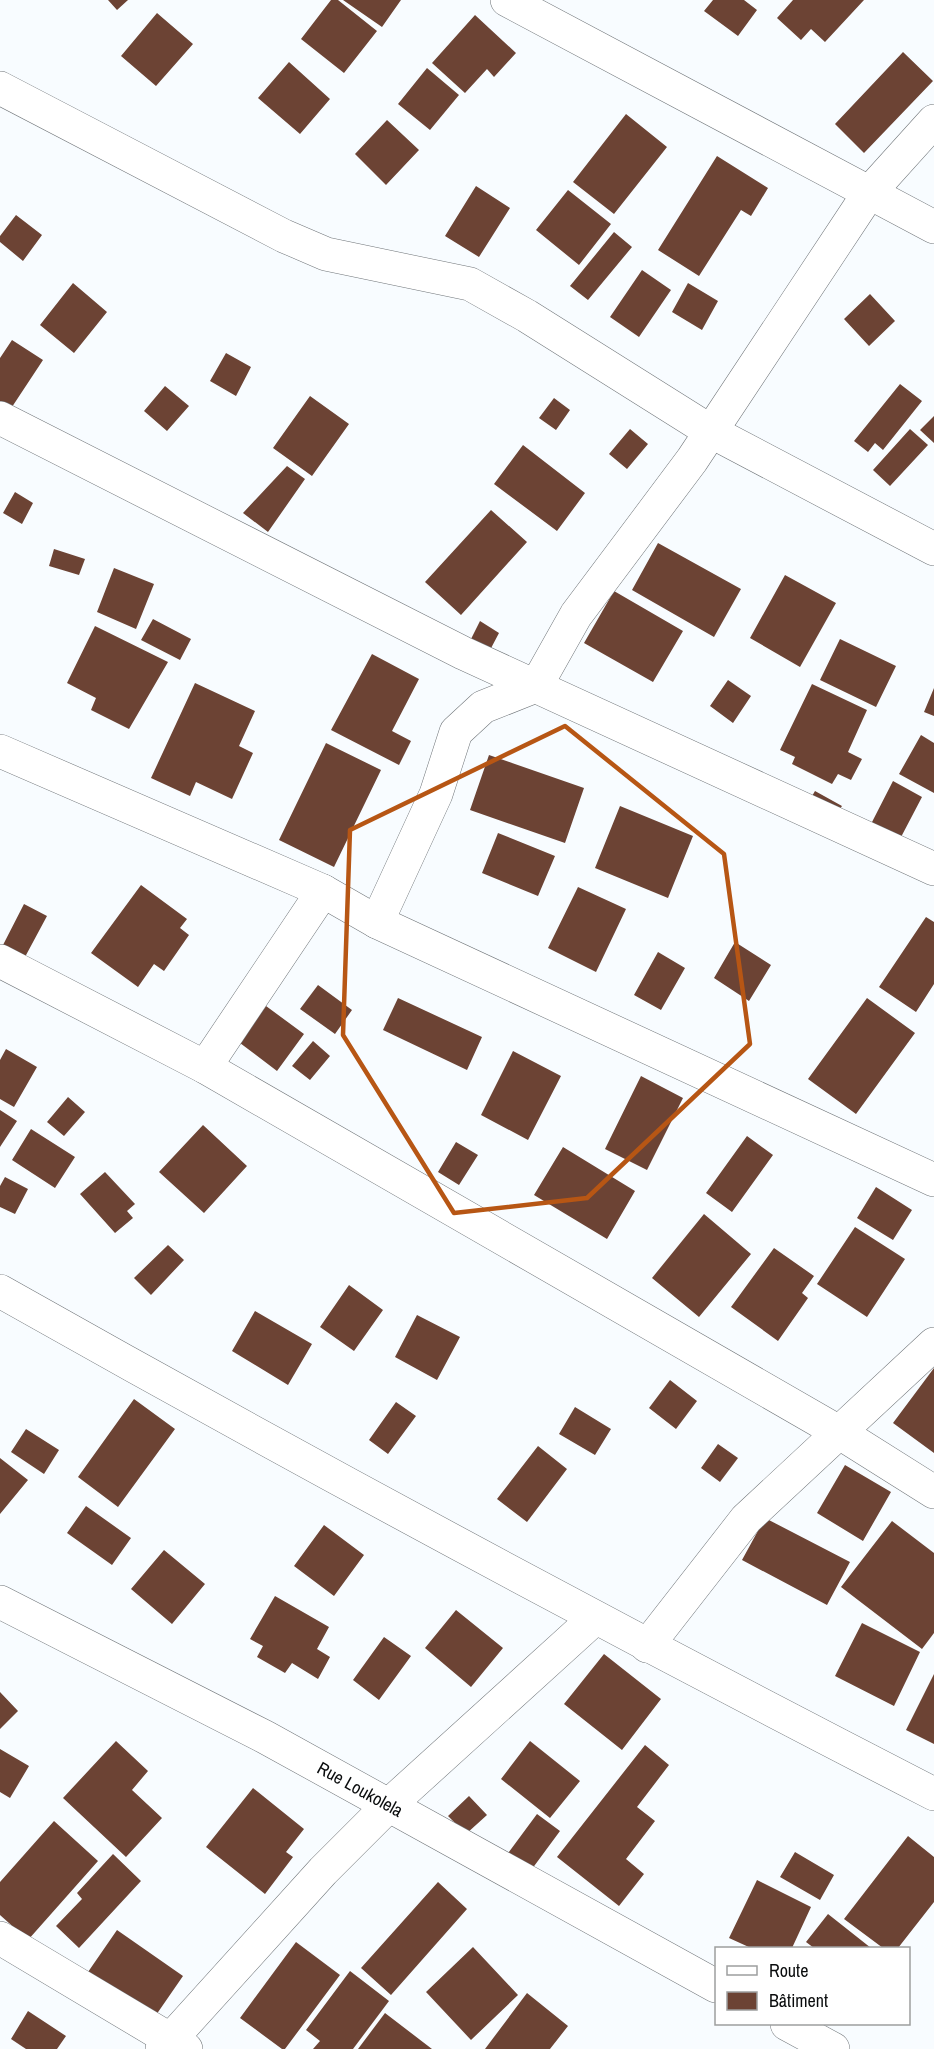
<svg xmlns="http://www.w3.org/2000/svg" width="934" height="2049" viewBox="0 0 934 2049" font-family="'Archivo Narrow',sans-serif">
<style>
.building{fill:#6c4334}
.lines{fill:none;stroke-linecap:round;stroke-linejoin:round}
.minor-casing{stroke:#71767a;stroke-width:34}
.minor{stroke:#fff;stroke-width:33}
.marked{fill:none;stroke:#b75614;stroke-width:4.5;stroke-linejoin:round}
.labels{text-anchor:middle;stroke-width:6;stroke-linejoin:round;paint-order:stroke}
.street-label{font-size:18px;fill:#0a0c0d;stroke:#fff}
</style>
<rect width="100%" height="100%" fill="#f8fcff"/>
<path class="building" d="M108,0H128L117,10Z
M331,0H338L377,31L344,73L301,39Z
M343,0H401L382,27Z
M713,0H744L757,10L738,36L704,11Z
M793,0H864L825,42L811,29L801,40L777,18Z
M157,13L193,44L156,86L121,56Z
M475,15L516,53L494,77L487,69L465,93L432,63Z
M903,52L933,81L864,153L835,124Z
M289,62L330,99L300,134L258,98Z
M427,68L459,95L430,130L398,104Z
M626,114L667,147L614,214L573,182Z
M387,120L419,150L386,185L355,154Z
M717,156L768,188L751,216L741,210L699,276L658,250Z
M476,186L510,208L479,257L445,236Z
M568,190L611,224L579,265L536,230Z
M16,215L42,235L23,261L0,242V236Z
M614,232L632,247L588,300L570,286Z
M642,270L671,290L639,337L610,317Z
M73,283L107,312L74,353L40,325Z
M688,283L718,301L702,330L672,312Z
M870,294L895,321L869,346L844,319Z
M12,340L43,360L10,410L0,403V358Z
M226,353L251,367L236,396L210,381Z
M900,384L922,401L883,450L875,443L868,452L854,441Z
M165,386L189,406L167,431L144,411Z
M310,396L349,424L312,476L273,448Z
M554,398L570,410L556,430L539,418Z
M934,416V443L920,430Z
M630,429L648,444L627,469L609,454Z
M910,429L928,445L890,486L873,470Z
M523,445L585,493L557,531L494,484Z
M287,466L305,479L268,532L243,513Z
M15,492L33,503L22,524L3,513Z
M491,510L527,542L461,615L425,582Z
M658,543L741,589L714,637L632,590Z
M54,549L85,559L79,575L49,566Z
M114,568L154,584L136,629L97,612Z
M785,575L836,603L800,667L750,638Z
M614,591L683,631L653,682L584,643Z
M153,619L191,639L180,660L141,640Z
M480,621L499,633L489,652L470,641Z
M95,626L168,662L129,729L91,710L96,698L67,683Z
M840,639L896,666L876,707L820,680Z
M372,654L419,679L392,731L411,741L399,765L331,730Z
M728,680L751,696L733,723L710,706Z
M195,683L255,711L239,746L253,753L232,799L196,782L190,796L151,778Z
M812,684L867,710L848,752L862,759L851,780L838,774L832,784L792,764L795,757L780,750Z
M934,688V716L924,712Z
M921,735L934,743V793L899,774Z
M326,743L381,770L334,867L279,840Z
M489,755L584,788L565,843L470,810Z
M893,781L922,797L900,839L871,824Z
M815,791L842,806L834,818L808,803Z
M620,806L693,836L668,898L595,868Z
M498,833L555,856L538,896L482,873Z
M141,885L187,919L180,928L189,935L164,971L154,964L138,987L91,953Z
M578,887L626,909L596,972L548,948Z
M24,904L47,916L25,957L3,945Z
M926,917L934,922V984L916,1012L879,987Z
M735,942L771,965L749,1001L714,978Z
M658,952L685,968L661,1010L634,995Z
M318,985L352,1010L335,1034L300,1009Z
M398,998L482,1037L467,1070L383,1030Z
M867,998L915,1033L856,1114L808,1079Z
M266,1006L304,1034L277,1071L240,1043Z
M313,1041L330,1056L310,1080L292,1066Z
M6,1049L37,1067L14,1107L0,1099V1060Z
M513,1051L561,1076L528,1140L481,1115Z
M641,1076L683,1098L647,1170L605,1149Z
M68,1097L85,1112L64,1136L47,1122Z
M0,1110L17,1121L0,1147Z
M203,1125L247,1166L204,1213L159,1172Z
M31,1129L75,1157L55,1188L12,1160Z
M747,1136L773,1155L732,1212L706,1193Z
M456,1142L478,1155L459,1185L438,1172Z
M563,1147L635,1191L607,1239L534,1195Z
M105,1172L135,1204L127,1211L133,1218L115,1233L80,1194Z
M5,1177L28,1189L15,1214L0,1207V1186Z
M876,1187L912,1210L893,1240L857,1218Z
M704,1214L751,1254L699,1317L652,1278Z
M855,1227L905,1259L867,1317L817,1284Z
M168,1245L184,1260L151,1295L134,1278Z
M774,1248L814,1276L802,1293L808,1298L778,1341L731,1307Z
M349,1285L383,1310L354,1351L320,1327Z
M255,1311L312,1344L288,1385L232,1351Z
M417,1315L460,1337L437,1380L395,1357Z
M934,1368V1453L893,1423Z
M670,1380L697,1401L676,1429L649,1408Z
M134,1399L175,1429L118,1507L78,1477Z
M396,1402L416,1416L388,1454L369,1440Z
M575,1407L611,1429L595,1455L559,1434Z
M26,1429L59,1450L44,1474L11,1452Z
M718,1444L738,1458L720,1482L701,1468Z
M538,1446L567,1469L527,1522L497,1499Z
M0,1458L28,1480L0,1514Z
M845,1465L891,1492L863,1541L817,1513Z
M86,1506L131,1538L112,1565L67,1533Z
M765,1518L850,1562L827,1605L742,1560Z
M892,1521L934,1553V1633L922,1649L841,1587Z
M324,1525L364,1555L334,1596L294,1566Z
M164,1550L205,1584L172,1624L131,1589Z
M275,1596L329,1627L317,1649L330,1657L318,1679L292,1663L285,1673L257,1657L263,1646L250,1639Z
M456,1610L503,1648L471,1687L425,1648Z
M862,1623L920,1652L894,1706L835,1676Z
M384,1637L411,1656L379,1700L353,1680Z
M604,1654L661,1699L622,1750L564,1704Z
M934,1674V1744L906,1730Z
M0,1692L18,1711L0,1729Z
M116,1741L148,1771L132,1790L162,1818L126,1857L63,1798Z
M530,1741L580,1781L550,1818L501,1779Z
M645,1745L669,1765L637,1807L655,1821L626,1859L644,1874L619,1906L557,1857Z
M0,1749L29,1766L10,1798L0,1792Z
M253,1788L304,1829L286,1852L293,1857L265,1894L206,1847Z
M469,1796L487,1815L466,1834L448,1816Z
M537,1814L560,1831L529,1873L506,1856Z
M54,1821L98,1861L28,1940L0,1915V1882Z
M908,1836L934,1857V1902L898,1948H883L844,1919Z
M795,1852L834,1875L820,1900L780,1877Z
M113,1854L141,1881L79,1948L56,1926L82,1899L77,1893Z
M757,1880L811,1907L792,1948H751L729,1938Z
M438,1882L467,1909L391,1995L361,1968Z
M828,1914L871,1948H814L806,1942Z
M117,1930L183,1976L154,2018L88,1972Z
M296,1942L340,1975L285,2049H282L240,2018Z
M473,1947L518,1995L471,2040L426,1992Z
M350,1971L389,2001L353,2049H313L320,2041L306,2030Z
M527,1993L568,2026L550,2049H485Z
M28,2011L66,2036L57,2049H26L11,2039Z
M385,2013L432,2049H358Z"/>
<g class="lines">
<g class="minor-casing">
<g id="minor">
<path d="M507,0L934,227"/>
<path d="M0,88L284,236L326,254L470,284L527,316L710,431L934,549"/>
<path d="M0,418L463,653L934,869"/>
<path d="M0,751L323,891L377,922L934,1180"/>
<path d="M377,922L436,794L456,732L483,707L536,686L576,615L692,460L869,193L934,121"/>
<path d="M0,961L205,1067L837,1431L934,1492"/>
<path d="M205,1067L323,891"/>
<path d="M0,1291C308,1465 619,1632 934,1794"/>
<path id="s1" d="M0,1602L265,1737L716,1986"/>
<path d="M647,1646L746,1519L934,1344"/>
<path d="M0,1938L186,2049"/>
<path d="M787,2024L833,2049"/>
<path d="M162,2049L323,1871L389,1805L595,1618"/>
</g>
</g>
<use href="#minor" class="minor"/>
</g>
<path class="marked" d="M565,726L724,854L750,1044L587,1198L454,1213L343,1035L350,830Z"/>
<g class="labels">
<g class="street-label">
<text dy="6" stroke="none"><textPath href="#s1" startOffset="406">Rue Loukolela</textPath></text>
</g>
</g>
<rect x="715" y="1947" width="195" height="78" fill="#ffffff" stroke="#9d9e9e" stroke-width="1.5"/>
<rect x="727" y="1966" width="30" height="9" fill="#ffffff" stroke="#9d9e9e" stroke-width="1.5"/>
<text x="769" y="1977" font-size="18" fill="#0a0c0d">Route</text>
<rect x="727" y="1992" width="30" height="18" fill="#6c4334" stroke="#9d9e9e" stroke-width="1.5"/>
<text x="769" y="2007" font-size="18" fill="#0a0c0d">Bâtiment</text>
</svg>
